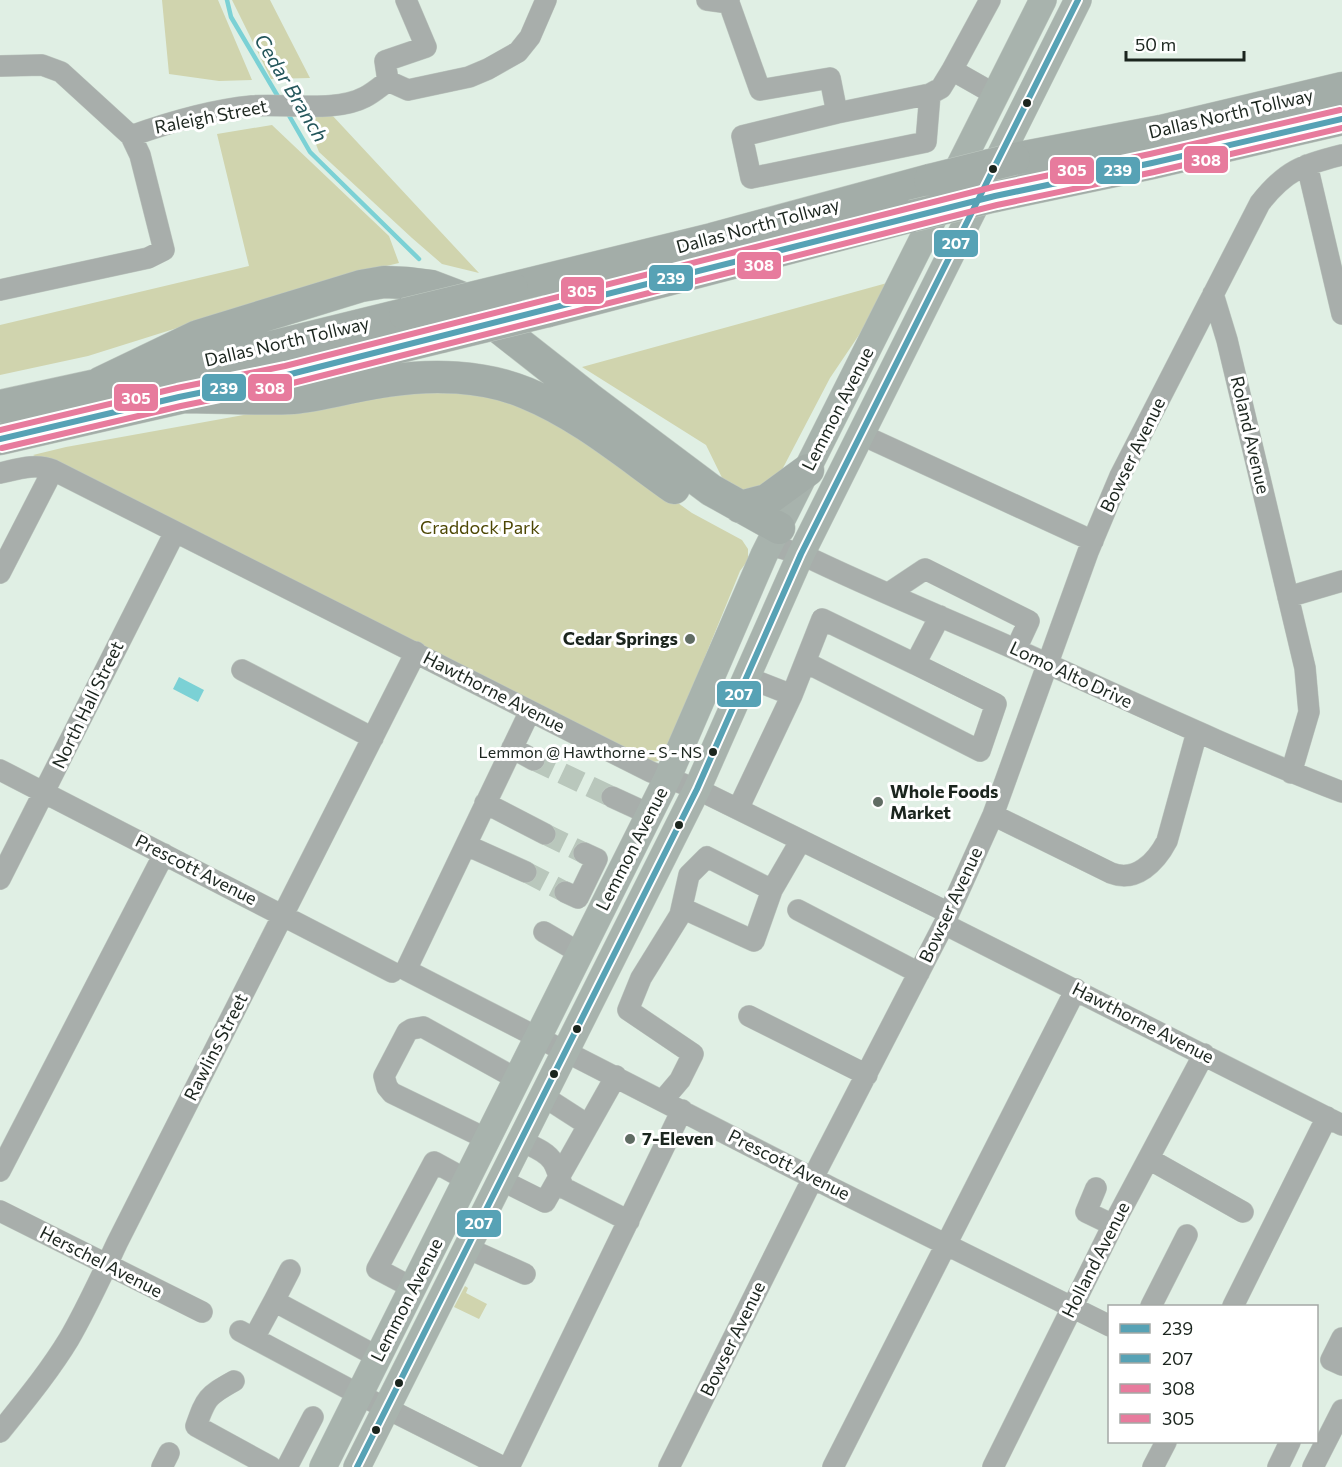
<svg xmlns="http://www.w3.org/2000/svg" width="1342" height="1467" viewBox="0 0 1342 1467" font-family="Commissioner,sans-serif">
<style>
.green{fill:#d0d4ae}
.water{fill:#7bd1d5}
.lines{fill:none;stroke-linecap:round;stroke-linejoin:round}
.stream{stroke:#7bd1d5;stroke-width:4.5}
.minor-tunnel{stroke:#b9c7bc;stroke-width:21;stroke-dasharray:21 10;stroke-linecap:butt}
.minor-casing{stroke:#bec9c1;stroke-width:22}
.major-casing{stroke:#bec9c1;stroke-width:28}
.highway-casing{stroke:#bec9c1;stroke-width:33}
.minor{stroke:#a8aeab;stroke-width:21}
.major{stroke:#a8b3ad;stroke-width:27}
.highway{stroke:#a3ada8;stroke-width:32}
.highway-bridge-casing{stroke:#bec9c1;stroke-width:33;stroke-linecap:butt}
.highway-bridge{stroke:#a3ada8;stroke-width:32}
.bus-1-casing{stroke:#fff;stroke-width:10}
.bus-2-casing{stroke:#fff;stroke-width:10}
.bus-3-casing{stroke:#fff;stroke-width:10}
.bus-4-casing{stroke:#fff;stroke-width:10}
.bus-1{stroke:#57a2b5;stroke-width:6}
.bus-2{stroke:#57a2b5;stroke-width:6}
.bus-3{stroke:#e77b9d;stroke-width:6}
.bus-4{stroke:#e77b9d;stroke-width:6}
.bus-dot{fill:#1b251e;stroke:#fff;stroke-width:2}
.poi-dot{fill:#606c63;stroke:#fff;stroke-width:2}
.labels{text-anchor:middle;stroke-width:6;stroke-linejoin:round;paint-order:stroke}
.bus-label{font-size:16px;fill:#1b251e;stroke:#fff;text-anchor:end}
.street-label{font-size:18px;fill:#1b251e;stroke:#fff}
.park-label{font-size:18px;fill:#4d4704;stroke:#fff}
.poi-label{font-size:18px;font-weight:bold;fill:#1b251e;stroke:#fff;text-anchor:start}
.water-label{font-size:20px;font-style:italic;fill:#24565b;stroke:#fff}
.line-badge{stroke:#fff;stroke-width:2}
.badge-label{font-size:16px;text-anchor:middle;font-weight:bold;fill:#fff}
</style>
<rect width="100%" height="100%" fill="#e0efe4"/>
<path class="green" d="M162,0H218L252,80L219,81L169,74Z
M232,0H270L310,78L271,79Z
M331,114L479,273L442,264L412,238L319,152L306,119Z
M272,125L389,236L399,263L340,277L88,356L0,375V325L249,266L217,134Z
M887,283L861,332L830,378L773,487L729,492L706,445L582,367Z
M422,385L535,406L623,464L692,513L742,540L748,549V560L740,571L667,750L658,761L653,762L33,455L66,447L382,390Z
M465,1286L468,1288L466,1293L487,1304L479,1319L454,1307Z"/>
<path class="water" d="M179,677L204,690L198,702L173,689Z"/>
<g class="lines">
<path class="stream" d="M227,0L231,17L280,100
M287,112L310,152L419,259"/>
<path class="minor-tunnel" d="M534,760L612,797
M545,834L584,853
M526,872L565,892"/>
<g class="minor-casing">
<path id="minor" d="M707,0L729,3V0
M990,0L952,70L996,95
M729,3L760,90L830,78L837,113
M0,66L42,65L61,72L131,136C170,122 211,110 252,106C286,103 335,113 365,97C373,93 381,86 388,81L408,90L469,77L488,69L518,52L530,37L546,0
M388,81L385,61L426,47L406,0
M930,94L926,142L751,178L742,136L837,113L930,94L941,88L952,70
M1307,165L1342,314
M0,290L148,258L164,250L140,155L131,136
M1213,294L1227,340L1305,668L1309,712L1291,773
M862,435L1093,541
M0,473C18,469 35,463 53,470L651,772L697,789L949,913
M770,545L801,554C883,594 968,627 1050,665C1147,709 1243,754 1342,792
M0,573L53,470
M889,593L925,569L1029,621L1016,649
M1288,597L1342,581
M805,662L980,751L996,704L915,664
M242,670L373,738
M746,677L792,695L822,619L915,664L940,616
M530,711L406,970L832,1188L1110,1326
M512,748L534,760
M0,770L392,972
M612,797L649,814
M485,803L545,834
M738,809L792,695
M993,815L1111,873C1136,883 1156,862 1167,841L1197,732
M466,845L526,872
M0,879L175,532
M565,892L578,898L597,859L584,853
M682,908L754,941L772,890
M798,910L919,973
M944,924L1342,1125
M544,932L580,953
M749,1016L867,1075
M543,1096L588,1125
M663,1100L680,1080L693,1054L628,1010L641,978L680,915L689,875L707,857L772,890L801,840
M487,1139L392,1093L387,1087L384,1076L407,1032L412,1029L423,1027L517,1079
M521,1141C531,1146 547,1151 553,1162C558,1170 559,1180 564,1188L629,1221
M1149,1159L1243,1212
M0,1171L164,854
M501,1180L545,1202L616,1076
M1096,1188L1086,1212L1113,1225
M0,1211L202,1312
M467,1248L525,1274
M413,1288L377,1269L434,1162L467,1180
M274,1301L290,1270
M1151,1306L1187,1235
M1233,1306L1327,1117
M240,1331L360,1395L503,1467
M254,1338L274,1301L378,1357
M1342,1338L1331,1360L1342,1365
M234,1381C207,1396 206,1398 196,1426L271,1467
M0,1432C24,1402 49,1372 69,1339C87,1308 102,1275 117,1243L416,652
M162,1467L169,1453
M287,1467L313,1417
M509,1467L682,1110
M669,1467L819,1166L944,924L993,815L1088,552L1120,476L1260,203C1286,170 1302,165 1342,155
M833,1467L1076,989
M993,1467L1113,1225L1204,1054
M1153,1467L1166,1442
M1278,1467L1290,1442
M1313,1467L1342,1410"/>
</g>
<g class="major-casing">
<path id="major" d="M323,1467L667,779L764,555L1043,0
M357,1467L697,789L801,554L1078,0"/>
</g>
<g class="highway-casing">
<path id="highway" d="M1014,159L1161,131L1342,88
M995,196L1152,163L1342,119
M512,288L712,239L930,180
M548,311L912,216
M100,383L198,336L361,286L384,282L407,283L431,286L460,297L591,400L711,490L779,528
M179,397C217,397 255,400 293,398C324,395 355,385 387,381C432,374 483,375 526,393C580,415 626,454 674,488
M0,406L271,347L405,314
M0,439C147,405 294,373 441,337
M740,507L767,500L808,470"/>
</g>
<use href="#minor" class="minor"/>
<use href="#major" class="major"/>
<use href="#highway" class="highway"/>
<g class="highway-bridge-casing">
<path id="highway-bridge" d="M930,180L1014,159
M912,216L995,196
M405,314L512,288
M441,337L548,311"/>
</g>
<use href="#highway-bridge" class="highway-bridge"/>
<g class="bus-1-casing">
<path id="bus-1" d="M0,439L179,397L287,375L995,196L1152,163L1342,119"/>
</g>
<g class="bus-2-casing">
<path id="bus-2" d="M357,1467L697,789L801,554L1078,0"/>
</g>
<g class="bus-3-casing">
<path id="bus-3" d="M2,448L181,406L289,384L997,205L1154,172L1342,128"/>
</g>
<g class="bus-4-casing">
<path id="bus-4" d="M0,430L177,388L285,366L993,187L1150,154L1340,110"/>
</g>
<use href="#bus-1" class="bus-1"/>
<use href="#bus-2" class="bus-2"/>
<use href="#bus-3" class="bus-3"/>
<use href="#bus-4" class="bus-4"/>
</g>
<g class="bus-dot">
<circle cx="1027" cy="103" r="5"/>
<circle cx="993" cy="169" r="5"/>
<circle cx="713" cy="752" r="5"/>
<circle cx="679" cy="825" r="5"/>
<circle cx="577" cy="1029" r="5"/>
<circle cx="554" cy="1074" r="5"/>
<circle cx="399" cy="1383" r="5"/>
<circle cx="376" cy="1430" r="5"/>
</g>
<g class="poi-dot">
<circle cx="690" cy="639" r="6"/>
<circle cx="878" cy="802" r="6"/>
<circle cx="630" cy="1139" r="6"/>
</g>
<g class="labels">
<g class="bus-label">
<text x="702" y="758">Lemmon @ Hawthorne - S - NS</text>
</g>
<g class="street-label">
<text transform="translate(1231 114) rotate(-13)" y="6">Dallas North Tollway</text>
<text transform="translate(211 117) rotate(-11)" y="6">Raleigh Street</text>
<text transform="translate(758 226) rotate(-15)" y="6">Dallas North Tollway</text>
<text transform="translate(287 342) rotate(-13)" y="6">Dallas North Tollway</text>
<text transform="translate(838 409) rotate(-63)" y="6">Lemmon Avenue</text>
<text transform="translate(1250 435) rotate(77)" y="6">Roland Avenue</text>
<text transform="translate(1133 455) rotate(-64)" y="6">Bowser Avenue</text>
<text transform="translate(1071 675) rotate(25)" y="6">Lomo Alto Drive</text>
<text transform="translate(494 692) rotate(27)" y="6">Hawthorne Avenue</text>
<text transform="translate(88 705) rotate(-64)" y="6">North Hall Street</text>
<text transform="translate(632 849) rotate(-63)" y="6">Lemmon Avenue</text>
<text transform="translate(196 870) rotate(27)" y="6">Prescott Avenue</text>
<text transform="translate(951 905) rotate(-65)" y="6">Bowser Avenue</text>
<text transform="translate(1143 1023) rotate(27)" y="6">Hawthorne Avenue</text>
<text transform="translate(216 1047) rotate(-63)" y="6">Rawlins Street</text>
<text transform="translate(789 1165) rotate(27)" y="6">Prescott Avenue</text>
<text transform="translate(1096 1260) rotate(-63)" y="6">Holland Avenue</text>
<text transform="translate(101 1262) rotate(27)" y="6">Herschel Avenue</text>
<text transform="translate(407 1300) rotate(-63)" y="6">Lemmon Avenue</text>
<text transform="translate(733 1339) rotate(-64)" y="6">Bowser Avenue</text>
</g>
<g class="park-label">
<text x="480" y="534">Craddock Park</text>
</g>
<g class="poi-label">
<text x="678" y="645" text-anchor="end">Cedar Springs</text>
<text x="890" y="798">Whole Foods<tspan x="890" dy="21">Market</tspan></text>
<text x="642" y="1145">7-Eleven</text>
</g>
<g class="water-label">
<text transform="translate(291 88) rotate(59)" y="7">Cedar Branch</text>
</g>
</g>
<g class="line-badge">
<rect x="1183" y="145" width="46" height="29" rx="6" fill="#e77b9d"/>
<rect x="1095" y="156" width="46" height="29" rx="6" fill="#57a2b5"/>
<rect x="1049" y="156" width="46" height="29" rx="6" fill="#e77b9d"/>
<rect x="933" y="229" width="46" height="29" rx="6" fill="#57a2b5"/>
<rect x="736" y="251" width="46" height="29" rx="6" fill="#e77b9d"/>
<rect x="648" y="264" width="46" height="28" rx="6" fill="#57a2b5"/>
<rect x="560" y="276" width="45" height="29" rx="6" fill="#e77b9d"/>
<rect x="201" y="373" width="46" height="29" rx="6" fill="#57a2b5"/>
<rect x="247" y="373" width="46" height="29" rx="6" fill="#e77b9d"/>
<rect x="113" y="383" width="46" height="29" rx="6" fill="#e77b9d"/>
<rect x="716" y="680" width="46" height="28" rx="6" fill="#57a2b5"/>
<rect x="456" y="1209" width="46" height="29" rx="6" fill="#57a2b5"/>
</g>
<g class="badge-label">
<text x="1206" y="166">308</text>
<text x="1118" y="176">239</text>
<text x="1072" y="176">305</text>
<text x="956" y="249">207</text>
<text x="759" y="271">308</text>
<text x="671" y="284">239</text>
<text x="582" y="297">305</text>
<text x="224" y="394">239</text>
<text x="270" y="394">308</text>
<text x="136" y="404">305</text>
<text x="739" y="700">207</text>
<text x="479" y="1229">207</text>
</g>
<rect x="1108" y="1305" width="210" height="138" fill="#ffffff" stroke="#a4a8a5" stroke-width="1.5"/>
<rect x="1120" y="1324" width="30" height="9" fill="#57a2b5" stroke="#a4a8a5" stroke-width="1.5"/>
<text x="1162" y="1335" font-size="18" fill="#1b251e">239</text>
<rect x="1120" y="1354" width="30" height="9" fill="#57a2b5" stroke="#a4a8a5" stroke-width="1.5"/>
<text x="1162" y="1365" font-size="18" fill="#1b251e">207</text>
<rect x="1120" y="1384" width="30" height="9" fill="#e77b9d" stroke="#a4a8a5" stroke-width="1.5"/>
<text x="1162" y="1395" font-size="18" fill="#1b251e">308</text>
<rect x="1120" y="1414" width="30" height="9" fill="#e77b9d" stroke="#a4a8a5" stroke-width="1.5"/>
<text x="1162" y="1425" font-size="18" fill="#1b251e">305</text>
<path d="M1126 51v9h118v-9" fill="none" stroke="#1b251e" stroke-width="3"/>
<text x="1135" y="51" font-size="18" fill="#1b251e" stroke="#ffffff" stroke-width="4.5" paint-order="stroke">50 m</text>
</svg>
